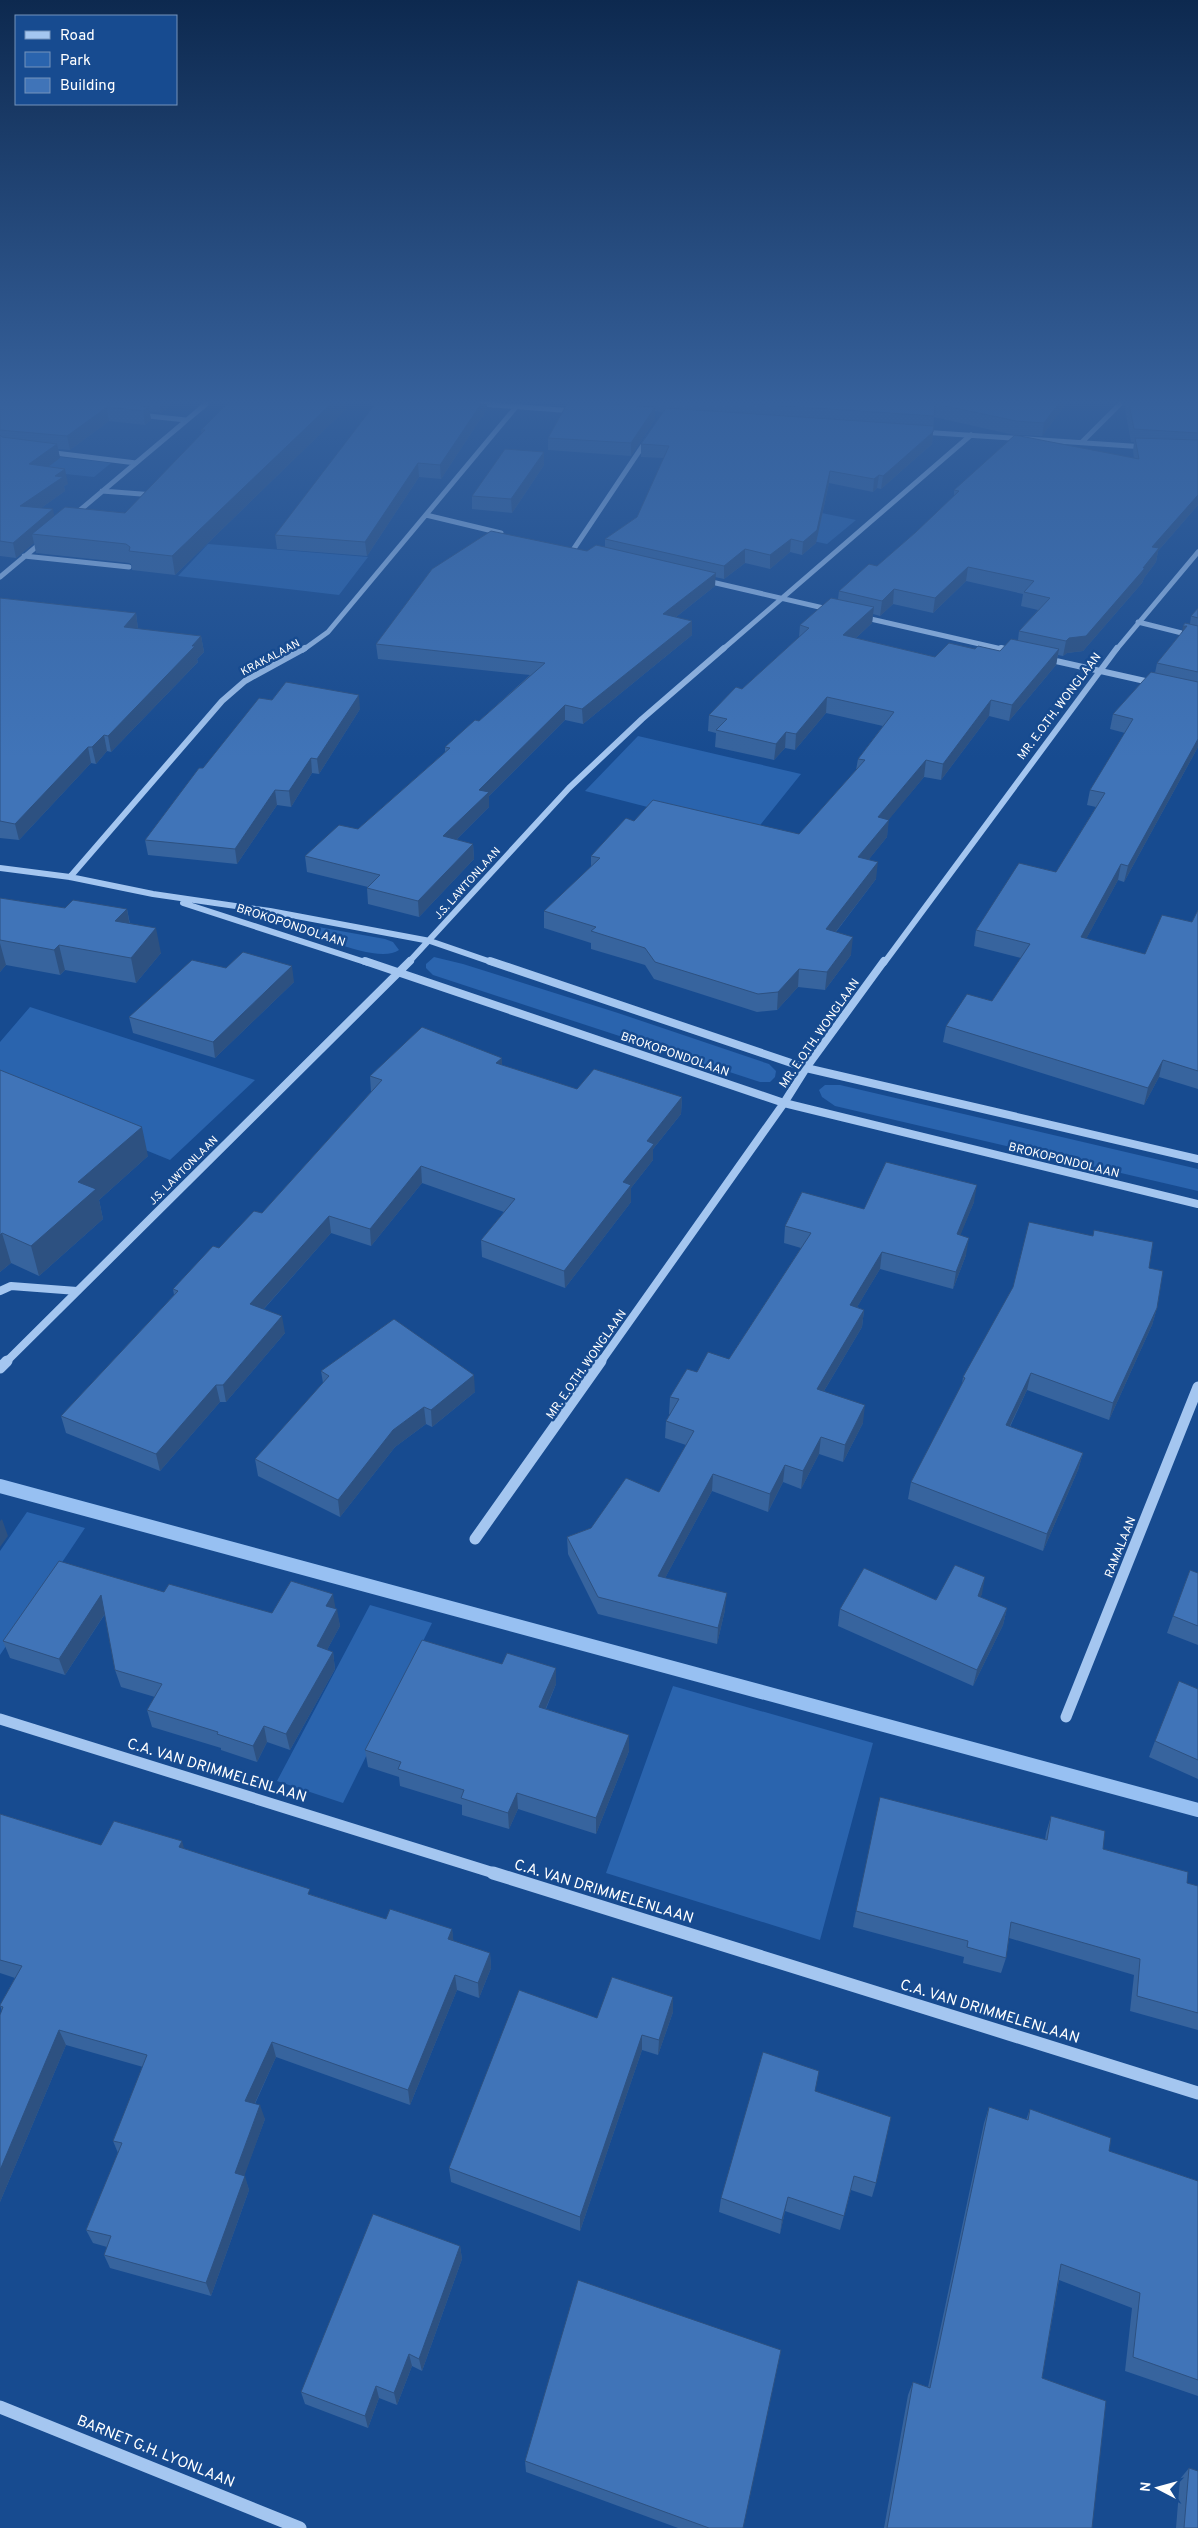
<svg xmlns="http://www.w3.org/2000/svg" width="1198" height="2528" viewBox="0 0 1198 2528" font-family="Overpass,sans-serif">
<style>
.green{fill:#2a64ae}
.lines{fill:none;stroke-linecap:round;stroke-linejoin:round}
.stream{stroke:#97c0f2;stroke-width:14}
.minor-far4{stroke:#a4c6f0;stroke-width:5}
.minor-far3{stroke:#a4c6f0;stroke-width:6}
.minor-far2{stroke:#a4c6f0;stroke-width:8}
.minor-far1{stroke:#a4c6f0;stroke-width:11}
.minor{stroke:#a4c6f0;stroke-width:13}
.wall{fill:#37649e;fill-rule:evenodd}
.shaded-wall{fill:#2d5181}
.building{fill:#4074b8;stroke:#2d5181}
.labels{text-anchor:middle;stroke-width:5;stroke-linejoin:round;paint-order:stroke}
.far-street-label{font-size:11px;fill:#fff;stroke:#174b90}
.street-label{font-size:12px;fill:#fff;stroke:#174b90}
.near-street-label{font-size:15px;fill:#fff;stroke:#174b90}
</style>
<rect width="100%" height="100%" fill="#174b90"/>
<path class="green" d="M0,450L111,463L94,477L0,467Z
M763,501L856,520L827,544L733,524Z
M208,544L368,557L339,595L178,576Z
M638,736L801,774L753,834L585,791Z
M285,921L385,939L393,942L399,950C379,965 313,934 290,925L284,923Z
M434,957L463,964L618,1013L769,1064L776,1071L775,1077L770,1082H760L433,975L426,968V964Z
M30,1007L255,1080L170,1160L0,1091V1042Z
M825,1085H840L1198,1169V1191L835,1106L822,1097L819,1090Z
M27,1512L85,1528L0,1655V1551Z
M370,1605L432,1623L343,1803L277,1781Z
M673,1686L873,1743L820,1940L606,1873Z"/>
<g class="lines">
<path class="stream" d="M0,1486L1198,1810"/>
<path class="minor-far4" d="M481,404L574,411
M139,415L186,420
M921,432L1145,447
M1082,442L1120,404
M47,452L136,463
M102,491L154,495
M426,515L501,533
M73,516L206,404
M573,550L648,438
M24,556L129,567
M0,577L42,542
M703,580L832,610
M862,617L1006,650
M1138,622L1198,637
M303,650L328,632L516,407
M722,650L971,435
M1116,650L1198,552"/>
<path class="minor-far3" d="M1001,648L1012,651
M1047,659L1154,683
M0,868L70,877L153,894L270,911L430,941L494,963
M70,877L222,701L245,681L305,648
M183,903L368,963
M408,963L569,788L642,719L724,648
M884,963L1117,648"/>
<path class="minor-far2" d="M365,961L784,1103L1198,1204
M490,961L806,1068L1198,1159
M0,1291L11,1286L77,1291
M5,1363L410,961
M600,1363L784,1103L806,1068L884,961"/>
<path class="minor-far1" d="M0,1368L7,1361
M475,1539L601,1361
M1066,1717L1198,1387
M0,1719L497,1874"/>
<path class="minor" d="M493,1873L1198,2093
M0,2407L300,2528"/>
</g>
<path class="wall" d="M0,404H172L161,413L149,411L151,420L145,425L109,421L70,450L58,449L60,458L48,467L68,484L64,486L65,491L41,508L54,515L125,513L202,434L201,430L347,408L175,575L132,570L131,564L129,563L36,553L34,543L16,558L0,556Z
M371,404H487V409L441,479L419,477L367,556L277,549L275,535L374,407Z
M567,404H1066L1042,436L1014,435L934,417L932,444L881,489L877,488L873,492L829,483L816,543L802,555L790,552L770,569L745,563L724,579L715,577V586L676,617L692,635L583,724L565,720L489,796V807L456,840L473,844L474,859L419,917L368,904L367,888L368,887L307,872L305,856L358,829L445,752V747L479,721L530,675L378,659L376,644L587,551L605,547V539L637,517L664,458L641,457V444L663,412L655,411V420L631,456L548,450V438Z
M1124,404H1198V505L1158,551L1156,562L1144,578L1142,583L1083,651L1067,653L1063,656L1058,655L1056,665L1009,721L989,716L941,780L924,777L888,820L887,837L869,859L876,879L836,932L851,955L825,990L798,987L777,1010L757,1012L654,979L645,965L591,949V943L544,928V911L591,867V856L634,821L799,834L856,770L858,759L883,726L826,713L795,750L785,748L774,760L715,747L716,733L708,731L709,715L742,689L799,637L800,625L838,599L839,591L877,566L916,532L954,496V490L1134,458L1133,451L1134,442H1131ZM966,581L1023,594L1021,606L1038,610L1019,631L1018,640L1000,651L975,649L935,657L856,638L872,623L873,614L880,616L893,604L933,613Z
M544,452V465L512,513L472,509V496Z
M0,598L136,613L138,629L201,636L204,652L197,659L198,662L111,752L107,751L96,764L91,763L19,840L0,838Z
M1198,608V747L1124,882L1118,880L1086,939L1145,954L1192,922L1198,910V1089L1159,1077L1144,1105L943,1042L946,1026L992,1001L1021,958L974,946L976,930L1056,872L1096,807L1087,805L1090,790L1125,733L1110,729L1113,714L1155,673L1157,663L1190,624L1191,616Z
M360,709L319,774L312,773L291,807L277,805L237,864L148,855L145,840L203,768Z
M0,898L65,908L127,909L130,924L161,953L136,983L65,970L60,975L6,965L0,972Z
M294,982L215,1058L133,1033L129,1017Z
M502,1065L577,1089L682,1097L681,1114L653,1149V1160L631,1188V1202L565,1288L482,1257L481,1240L504,1212L422,1183L371,1246L331,1233L264,1309L285,1333L226,1402H220L160,1471L66,1433L61,1416L174,1295L173,1289L219,1248L262,1213L371,1092L370,1076Z
M0,1070L148,1156L99,1200L103,1219L39,1276L11,1263L0,1272Z
M974,1202L960,1235L966,1255L953,1289L880,1269L857,1307L864,1310L862,1327L824,1391L863,1423L843,1462L819,1454L801,1489L783,1482L768,1512L712,1491L665,1578L725,1610L717,1644L598,1614L568,1554L567,1537L591,1528L659,1492L686,1445L665,1438L666,1421L670,1414H669L670,1397L697,1372L729,1359L801,1248L784,1243L785,1226L864,1209Z
M1094,1230L1149,1268L1157,1308L1152,1325L1109,1420L1027,1390L1010,1427L1083,1453L1078,1470L1043,1551L908,1499L911,1482L962,1384L963,1377L1093,1236Z
M321,1371L475,1392L432,1427L426,1424L395,1447L340,1517L258,1476L255,1459L323,1383Z
M1198,1573V1645L1167,1633L1173,1616Z
M164,1592L272,1613L336,1609L340,1626L327,1650L333,1652L335,1669L290,1750L267,1742L257,1762L221,1750V1748L152,1727L147,1710L155,1697L121,1687L115,1670L105,1614L65,1675L10,1658L3,1641Z
M982,1594L980,1597L1007,1608L1003,1625L973,1686L838,1626L840,1609Z
M502,1664L556,1668V1684L546,1709L629,1735V1751L596,1834L518,1809L509,1829L462,1815V1805L400,1786L399,1777L368,1767L365,1750Z
M1198,1689V1779L1149,1757L1155,1741Z
M0,1814L101,1845L184,1849L312,1895L386,1919L452,1929L453,1941L490,1953L491,1968L479,1998L457,1990L410,2105L276,2057L255,2104L265,2119L244,2175L249,2190L211,2296L110,2268L104,2255L107,2247L93,2243L86,2230L118,2153L113,2141L143,2067L66,2045L0,2202V2015L2,2011L0,2005L15,1978L0,1973Z
M1051,1816L1103,1849L1187,1883L1198,1886V2030L1130,2011L1134,1975L1009,1938L1006,1958L1001,1973L963,1963L964,1957L853,1927L856,1911L1045,1840L1046,1833Z
M673,2012L658,2055L642,2050L580,2231L451,2182L449,2168L597,2018Z
M815,2091L876,2183L872,2197L851,2190L840,2230L785,2211L780,2234L719,2212L721,2198Z
M989,2107L1026,2120L1030,2109L1109,2151L1198,2181V2396L1125,2371L1132,2308L1059,2280L1042,2378L1092,2528H884L908,2395L913,2382L928,2387L984,2123Z
M460,2246L462,2259L422,2371L412,2366L397,2405L379,2398L368,2428L305,2404L301,2392Z
M525,2461L743,2528H678L526,2472Z
M1189,2468L1198,2528H1176L1180,2479Z"/>
<path class="shaded-wall" d="M160,404H172L161,413Z
M331,404H346L347,408L175,575L172,556Z
M481,404H487V409L441,479L440,465Z
M1058,404H1066L1042,436L1044,423Z
M107,407L109,421L70,450L67,436Z
M149,407L151,420L145,425L143,411Z
M655,407V420L631,456V443Z
M933,432L932,444L881,489L883,476Z
M57,444L60,458L32,479L29,464Z
M544,452V465L512,513L511,499Z
M418,463L419,477L367,556L365,542Z
M65,469L68,484L64,486L65,491L23,521L20,506L55,476Z
M830,471L829,483L816,543L802,555L803,542Z
M879,475L877,488L873,492L874,479Z
M1198,495V505L1158,551L1156,562L1144,578L1142,583L1083,651L1067,653L1063,656L1066,641Z
M53,509L56,524L32,534L34,543L16,558L13,543Z
M791,539L790,552L770,569V555Z
M745,549V563L724,579V566Z
M968,567L966,581L933,613L935,598Z
M716,573L715,586L662,628L663,614Z
M894,589L893,604L880,616L882,601Z
M874,607L872,623L842,651L843,635Z
M136,613L138,629L124,627Z
M692,621V635L583,724L582,709Z
M1183,626H1187L1180,641Z
M201,636L204,652L197,659L198,662L111,752L108,736Z
M1059,649L1056,665L1009,721L1012,705Z
M359,695L360,709L319,774L317,759Z
M827,697L826,713L795,750L796,734Z
M991,700L989,716L941,780L943,764Z
M565,705V720L489,796V807L444,852L443,836L479,790Z
M786,732L785,748L774,760L776,744Z
M104,735L107,751L96,764L92,747Z
M1198,739V747L1124,882L1128,866Z
M88,747L91,763L19,840L15,824Z
M311,758L312,773L291,807L289,791Z
M926,760L924,777L877,834L878,817Z
M275,790L277,805L237,864L235,849Z
M889,820L887,837L857,874L858,857Z
M473,844L474,859L419,917L418,901Z
M878,862L876,879L824,947L826,929Z
M1121,864L1118,880L1078,954L1081,937Z
M127,909L131,933L115,921Z
M156,928L161,953L136,983L131,958Z
M853,937L851,955L825,990L827,972Z
M0,943L6,965L0,972Z
M59,945L65,970L60,975L54,950Z
M292,966L294,982L215,1058L213,1042Z
M799,969L798,987L777,1010L778,992Z
M502,1058V1074L496,1063Z
M1163,1060L1159,1077L1144,1105L1148,1088Z
M682,1097L681,1114L653,1149V1160L631,1188V1202L565,1288L564,1271L623,1182L647,1141Z
M142,1127L148,1156L99,1200L103,1219L39,1276L31,1246L78,1182Z
M421,1166L422,1183L371,1246L370,1229Z
M977,1185L974,1202L954,1251L957,1234Z
M329,1216L331,1233L253,1321L250,1304Z
M2,1233L11,1263L0,1272V1235Z
M969,1238L966,1255L953,1289L956,1272Z
M882,1252L880,1269L848,1322L850,1305Z
M1157,1308L1152,1325L1109,1420L1113,1403Z
M864,1310L862,1327L815,1406L817,1389Z
M282,1316L285,1333L226,1402L223,1385Z
M1031,1373L1027,1390L1002,1442L1006,1425Z
M474,1375L475,1392L432,1427L431,1410Z
M216,1385L220,1402L160,1471L156,1454Z
M865,1405L863,1423L843,1462L845,1445Z
M424,1407L426,1424L395,1447L340,1517L338,1500L393,1430Z
M821,1437L819,1454L801,1489L803,1471Z
M1083,1453L1078,1470L1043,1551L1047,1534Z
M785,1465L783,1482L768,1512L770,1494Z
M713,1474L712,1491L657,1593L658,1576Z
M2,1519L8,1536L0,1547V1521Z
M985,1577L982,1594L974,1613L978,1596Z
M727,1593L725,1610L717,1644L718,1628Z
M333,1594L336,1611L326,1606Z
M101,1595L106,1612L65,1675L59,1659Z
M1007,1608L1003,1625L973,1686L977,1670Z
M337,1609L340,1626L320,1663L317,1646Z
M333,1652L335,1669L290,1750L286,1734Z
M556,1668V1684L539,1724V1707Z
M264,1726L267,1742L257,1762L253,1746Z
M629,1735V1751L596,1834V1818Z
M517,1793L518,1809L509,1829L508,1813Z
M182,1841L187,1858L179,1847Z
M452,1929L454,1945L448,1939Z
M490,1953L491,1968L479,1998L478,1983Z
M455,1975L457,1990L410,2105L408,2090Z
M673,1997V2012L658,2055L659,2040Z
M59,2030L66,2045L0,2202V2170Z
M642,2035V2050L580,2231V2217Z
M272,2042L276,2057L249,2116L245,2101Z
M260,2105L265,2119L240,2188L235,2173Z
M245,2176L249,2190L211,2296L206,2283Z
M788,2197L785,2211L780,2234L782,2220Z
M460,2246L462,2259L422,2371L419,2359Z
M409,2354L412,2366L397,2405L394,2393Z
M376,2386L379,2398L368,2428L365,2416Z"/>
<path class="building" d="M0,404H131L149,407L143,411L107,407L67,436L0,430Z
M227,404H331L172,556L129,551L130,547L126,544L32,534L65,507L125,513L205,430H201Z
M375,404H481L440,465L418,463L365,542L275,535Z
M567,404H610L655,407L631,443L548,438Z
M754,404H935L934,416Z
M936,404H1058L1044,423L1016,421Z
M1129,404H1198V433L1134,429Z
M666,408L934,426L933,432L883,476L879,475L874,479L830,471L817,530L803,542L791,539L770,555L745,549L724,566L605,539L637,517L669,446L641,444Z
M0,435L2,437L57,444L29,464L65,469L55,476L63,477L20,506L53,509L13,543L0,541Z
M1015,435L1139,459L1135,438L1198,440V495L1152,547L1159,548L1143,568H1145L1086,636L1069,638L1066,641L1019,631L1050,598L1024,592L1034,581L968,567L935,598L894,589L882,601L839,591L869,564L877,566L916,532L959,491L954,490Z
M505,449L544,452L511,499L472,496Z
M491,531L587,551L596,545L716,573L663,614L692,621L582,709L565,705L479,790L489,792L443,836L473,844L418,901L367,888L380,875L305,856L339,825L358,829L450,748L445,747L475,720L479,721L545,663L376,644L432,569Z
M0,598L136,613L124,627L201,636L192,646H195L108,736L104,735L92,747H88L15,824L0,821Z
M831,598L874,607L843,635L935,657L949,643L975,649L978,646L1000,651L1011,639L1059,649L1012,705L991,700L943,764L926,760L878,817L889,820L858,857L878,862L826,929L853,937L827,972L799,969L778,992L758,994L655,962L645,948L591,931L596,927L544,911L600,858L591,856L626,818L634,821L653,800L799,834L865,760L858,759L894,712L827,697L796,734L786,732L776,744L716,730L727,719L709,715L736,687L742,689L809,628L800,625Z
M1198,608V618L1191,616Z
M1185,623L1198,626V672L1157,663L1187,626H1183Z
M1151,672L1198,682V739L1128,866L1121,864L1081,937L1145,954L1162,915L1192,922L1198,910V1071L1163,1060L1148,1088L946,1026L967,994L992,1001L1030,944L976,930L1019,863L1056,872L1105,793L1090,790L1133,719L1113,714Z
M286,682L359,695L317,759L311,758L289,791L275,790L235,849L145,840L199,768H203L259,698L272,700Z
M0,898L65,908L73,900L127,909L115,921L156,928L131,958L59,945L54,950L0,940Z
M243,952L292,966L213,1042L129,1017L192,960L226,968Z
M422,1027L502,1058L496,1063L577,1089L594,1069L682,1097L647,1141L654,1144L623,1182L631,1185L564,1271L481,1240L515,1199L421,1166L370,1229L329,1216L250,1304L282,1316L223,1385H216L156,1454L61,1416L178,1291L173,1289L213,1246L219,1248L254,1211L262,1213L382,1080L370,1076Z
M0,1070L142,1127L78,1182L96,1189L31,1246L2,1233L0,1235Z
M886,1162L977,1185L957,1234L969,1238L956,1272L882,1252L850,1305L864,1310L817,1389L865,1405L845,1445L821,1437L803,1471L785,1465L770,1494L713,1474L658,1576L727,1593L718,1628L598,1597L567,1537L591,1528L626,1478L659,1492L694,1431L666,1421L679,1399L670,1397L687,1369L697,1372L708,1352L729,1359L811,1233L785,1226L802,1192L864,1209Z
M1029,1222L1093,1236L1094,1230L1153,1242L1149,1268L1163,1271L1157,1308L1113,1403L1031,1373L1006,1425L1083,1453L1047,1534L911,1482L965,1378L963,1377L1013,1287Z
M394,1319L474,1375L431,1410L424,1407L393,1430L338,1500L255,1459L329,1376L321,1371Z
M59,1561L164,1592L169,1584L272,1613L291,1581L333,1594L326,1606L337,1609L317,1646L333,1652L286,1734L264,1726L253,1746L217,1734L218,1732L147,1710L162,1684L115,1670L101,1595L59,1659L3,1641Z
M955,1565L985,1577L978,1596L1007,1608L977,1670L840,1609L864,1568L936,1600Z
M1190,1570L1198,1573V1626L1173,1616Z
M422,1640L502,1664L507,1653L556,1668L539,1707L629,1735L596,1818L517,1793L508,1813L461,1798L464,1790L398,1769L401,1762L365,1750Z
M1179,1681L1198,1689V1760L1155,1741Z
M880,1797L1047,1840L1051,1816L1105,1831L1103,1849L1188,1872L1187,1883L1198,1886V2013L1137,1996L1140,1959L1011,1922L1006,1958L967,1947L968,1941L856,1911Z
M0,1814L101,1845L114,1821L182,1841L179,1847L310,1889L308,1894L386,1919L390,1909L452,1929L448,1939L490,1953L478,1983L455,1975L408,2090L272,2042L245,2101L260,2105L235,2173L245,2176L206,2283L104,2255L111,2236L86,2230L122,2143L113,2141L147,2055L59,2030L0,2170V2015L3,2007L0,2006V2005L22,1966L0,1960Z
M612,1977L673,1997L659,2040L642,2035L580,2217L449,2168L519,1990L597,2018Z
M763,2052L819,2071L815,2091L891,2117L876,2183L854,2176L844,2216L788,2197L782,2220L721,2198Z
M989,2107L1028,2120L1030,2109L1111,2138L1109,2151L1198,2181V2380L1133,2357L1140,2293L1061,2264L1042,2378L1106,2401L1092,2528H887L913,2382L930,2388Z
M373,2214L460,2246L419,2359L409,2354L394,2393L376,2386L365,2416L301,2392Z
M578,2280L781,2350L743,2528H709L525,2461Z
M1189,2468L1198,2471V2528H1184Z"/>
<linearGradient id="sky" x2="0" y2="1"><stop stop-color="#0d294f"/><stop offset="0.53" stop-color="#36619c"/><stop offset="1" stop-color="#36619c" stop-opacity="0"/></linearGradient>
<rect width="1198" height="758" fill="url(#sky)"/>
<g class="labels">
<g class="far-street-label">
<text transform="translate(270 657) rotate(-28)" y="4">KRAKALAAN</text>
<text transform="translate(467 883) rotate(-48)" y="4">J.S. LAWTONLAAN</text>
<text transform="translate(183 1170) rotate(-45)" y="4">J.S. LAWTONLAAN</text>
</g>
<g class="street-label">
<text transform="translate(1059 706) rotate(-53)" y="4">MR. E.O.TH. WONGLAAN</text>
<text transform="translate(291 925) rotate(18)" y="4">BROKOPONDOLAAN</text>
<text transform="translate(819 1033) rotate(-55)" y="4">MR. E.O.TH. WONGLAAN</text>
<text transform="translate(675 1054) rotate(19)" y="4">BROKOPONDOLAAN</text>
<text transform="translate(1064 1160) rotate(14)" y="4">BROKOPONDOLAAN</text>
<text transform="translate(586 1364) rotate(-55)" y="4">MR. E.O.TH. WONGLAAN</text>
<text transform="translate(1120 1547) rotate(-68)" y="4">RAMALAAN</text>
</g>
<g class="near-street-label">
<text transform="translate(217 1770) rotate(17)" y="5">C.A. VAN DRIMMELENLAAN</text>
<text transform="translate(604 1891) rotate(17)" y="5">C.A. VAN DRIMMELENLAAN</text>
<text transform="translate(990 2011) rotate(17)" y="5">C.A. VAN DRIMMELENLAAN</text>
<text transform="translate(156 2451) rotate(22)" y="5">BARNET G.H. LYONLAAN</text>
</g>
</g>
<rect x="15" y="15" width="162" height="90" fill="#174b90" stroke="#7493bc"/>
<rect x="25" y="31" width="25" height="8" fill="#a4c6f0" stroke="#7493bc"/>
<text x="60" y="40" font-size="15" fill="#ffffff">Road</text>
<rect x="25" y="52" width="25" height="15" fill="#2a64ae" stroke="#7493bc"/>
<text x="60" y="65" font-size="15" fill="#ffffff">Park</text>
<rect x="25" y="78" width="25" height="15" fill="#4074b8" stroke="#7493bc"/>
<text x="60" y="90" font-size="15" fill="#ffffff">Building</text>
<g transform="translate(1158 2488) rotate(276)" stroke="#174b90" stroke-width="4" paint-order="stroke">
<path d="M0-4L9 19L0 12L-9 19Z" fill="#ffffff"/>
<text y="-8" font-size="14" font-weight="bold" text-anchor="middle" fill="#ffffff">N</text>
</g>
</svg>
